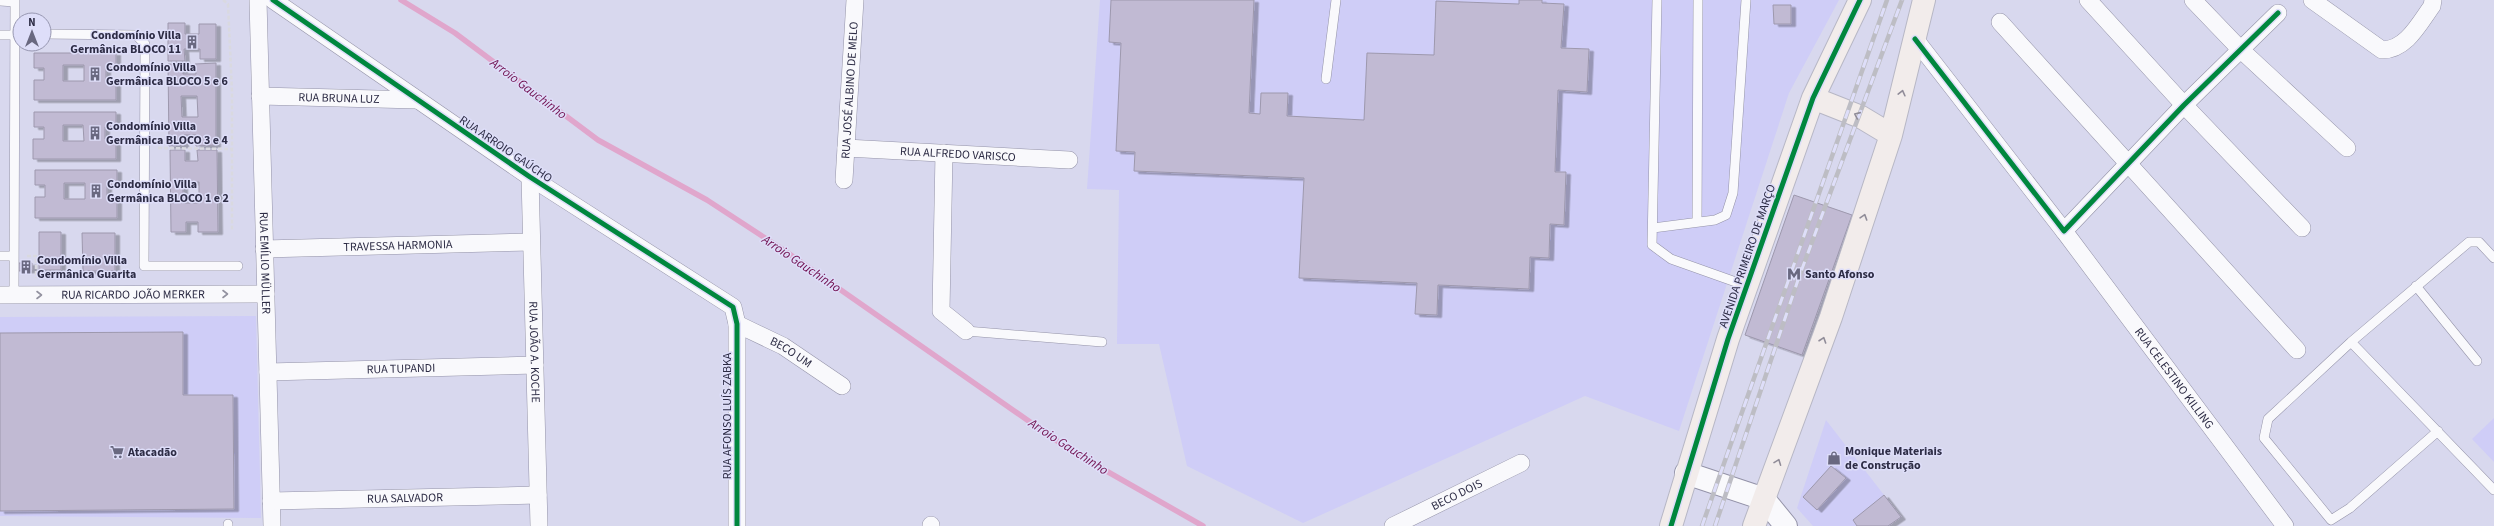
<svg xmlns="http://www.w3.org/2000/svg" width="2494" height="526" viewBox="0 0 2494 526" font-family="'Source Sans 3',sans-serif">
<style>
.built{fill:#cfcdf7}
.lines{fill:none;stroke-linecap:round;stroke-linejoin:round}
.stream{stroke:#e0a6cc;stroke-width:5.5}
.building{fill:#c1bad3;stroke:#9d98ad;fill-rule:evenodd;filter:url(#shadow)}
.lane-casing{stroke:#9493a8;stroke-width:10}
.street-casing{stroke:#9493a8;stroke-width:18}
.secondary-casing{stroke:#9493a8;stroke-width:24}
.primary-casing{stroke:#b7b7c5;stroke-width:24}
.path{stroke:#d9d9e0;stroke-width:2.5;stroke-dasharray:4 2;stroke-linecap:butt}
.lane{stroke:#f9f9fc;stroke-width:9}
.street{stroke:#f9f9fc;stroke-width:17}
.secondary{stroke:#f9f9fc;stroke-width:22}
.primary{stroke:#f2eceb;stroke-width:22}
.rail-casing{stroke:#bdbdc4;stroke-width:4.5}
.rail{stroke:#dedef9;stroke-width:3;stroke-dasharray:9;stroke-linecap:butt}
.cycleway-casing{stroke:#dedef9;stroke-width:8}
.cycleway{stroke:#00873e;stroke-width:5}
.oneway{stroke:#908c98}
.oneway2{stroke:#9392a0}
.labels{text-anchor:middle;stroke-width:3;stroke-linejoin:round;paint-order:stroke}
.poi-label{font-size:12px;font-weight:bold;fill:#2d2c45;stroke:#dedef9;text-anchor:start}
.street-label{font-size:12px;fill:#2d2c45;stroke:#dedef9}
.water-label{font-size:13px;font-style:italic;fill:#711050;stroke:#dedef9}
</style>
<defs>
<filter id="shadow"><feDropShadow dx="4.5" dy="2.5" stdDeviation="0" flood-color="#0004"/></filter>
</defs>
<rect width="100%" height="100%" fill="#d8d8ee"/>
<path class="built" d="M1100,0H1839L1789,93L1679,431L1585,396L1303,523L1187,466L1159,344H1117L1119,190L1087,189Z
M256,316L261,518L0,516V317Z
M2494,418V462L2472,439Z
M1826,420L1901,517L1888,526H1813L1797,508Z"/>
<g class="lines">
<path class="stream" d="M401,0L455,33L598,140L707,200L785,251L1073,452L1203,526"/>
</g>
<path class="building" d="M1111,0H1254L1249,113L1260,114L1261,93H1288L1287,116L1364,120L1367,53L1434,55L1436,1L1519,4V0H1542V3L1564,4L1561,48L1589,49L1587,92L1558,90L1555,172H1566L1564,225L1550,224L1549,258L1530,257L1529,289L1438,285L1437,315L1415,314L1417,283L1299,278L1304,178L1134,171L1135,152L1116,151L1121,43L1109,42Z
M1773,5H1791V24H1774Z
M168,23H185V34H199V24H216V59H200V49H184L185,61H168Z
M34,53H116V68H106V80H116V100H34V80H44V68H34ZM63,65H84V81H63Z
M216,63V145L196,146V135H184V145L169,146L168,64H183V74H196L195,64ZM181,96H197L198,117H182Z
M34,112H116V127H105V139H116V159H33V139H44V127H34ZM63,125H83L84,141H63Z
M170,150H185V161H198L197,150H217L218,232H198V222H186V232H171ZM199,182V203H183V183Z
M35,170H117V185H107V197H117V218H35V197H45V185H35ZM64,183H85V199H64Z
M1794,195L1852,215L1802,355L1745,335Z
M39,232H61V270H39Z
M82,233H115V271H83Z
M19,263H32V270L19,271Z
M183,332V395H233L234,509L0,511V333Z
M1831,466L1846,478L1817,510L1803,497Z
M1884,495L1901,517L1888,526H1857L1853,520Z"/>
<g class="lines">
<g class="lane-casing">
<path id="lane" d="M1657,0L1652,245L1671,259L1747,286
M0,1L15,2
M44,34L136,35L145,44L144,266H238
M0,35H20
M1326,79L1336,0
M1697,222L1698,0
M1653,228L1715,220L1726,215L1733,193L1746,0
M0,256H14
M2416,286L2477,361
M14,295L15,0
M966,331L1102,342
M2351,342L2494,490
M2438,431L2350,508L2331,520L2264,438L2268,419L2351,342L2469,242H2479L2494,258
M228,524V526"/>
</g>
<g class="street-casing">
<g id="street">
<path id="s1" d="M258,0L272,526"/>
<path d="M273,0L530,177L733,307L737,324V526"/>
<path d="M2088,0L2184,105L2302,228"/>
<path d="M2193,0L2240,49L2347,148"/>
<path d="M2312,0L2382,50C2406,50 2419,24 2432,6L2433,0"/>
<path d="M2000,22L2297,350"/>
<path d="M1915,39L2064,231L2184,105L2278,13"/>
<path id="s2" d="M260,96L417,100"/>
<path id="s3" d="M846,148L1069,160"/>
<path d="M944,153L941,311L966,331"/>
<path id="s4" d="M530,177L539,526"/>
<path id="s5" d="M844,180L855,0"/>
<path id="s6" d="M2064,231L2285,526"/>
<path id="s7" d="M264,249L531,242"/>
<path id="s8" d="M0,295L266,294"/>
<path id="s9" d="M737,324L783,346L842,386"/>
<path id="s10" d="M268,372L535,365"/>
<path id="s11" d="M271,501L538,495"/>
<path d="M931,526V525"/>
<path id="s12" d="M1393,526L1521,463"/>
</g>
</g>
<g class="secondary-casing">
<path id="secondary" d="M1686,473L1764,499L1786,526"/>
</g>
<g class="primary-casing">
<path id="primary" d="M1813,98L1861,117L1891,135
M1671,526L1728,339L1813,98L1860,0
M1754,526L1831,317L1891,135L1924,0"/>
</g>
<path class="path" d="M223,0L228,4L232,92V230
M158,148L232,149
M27,256H36V278"/>
<use href="#lane" class="lane"/>
<use href="#street" class="street"/>
<use href="#secondary" class="secondary"/>
<use href="#primary" class="primary"/>
<g class="rail-casing">
<path id="rail" d="M1702,526L1887,0
M1715,526L1799,277L1902,0"/>
</g>
<use href="#rail" class="rail"/>
<g class="cycleway-casing">
<path id="cycleway" d="M273,0L530,177L733,307L737,324V526
M1915,39L2064,231L2184,105L2278,13
M1671,526L1728,339L1813,98L1860,0"/>
</g>
<use href="#cycleway" class="cycleway"/>
</g>
<defs><path id="oneway-chevron" d="M-2-3.5L2.5 0L-2 3.5" fill="none" stroke-width="1.6" stroke-linecap="round" stroke-linejoin="round"/></defs>
<g class="oneway">
<use href="#oneway-chevron" transform="translate(1902 93) rotate(-76)"/>
<use href="#oneway-chevron" transform="translate(1857 115) rotate(-156)"/>
<use href="#oneway-chevron" transform="translate(1864 217) rotate(-72)"/>
<use href="#oneway-chevron" transform="translate(1823 340) rotate(-71)"/>
<use href="#oneway-chevron" transform="translate(1778 462) rotate(-69)"/>
</g>
<g class="oneway2">
<use href="#oneway-chevron" transform="translate(225 294)"/>
<use href="#oneway-chevron" transform="translate(39 295)"/>
</g>
<defs>
<g id="building-bare" transform="scale(1.08)"><path d="M-4-6H4V6H1V3H-1V6H-4ZM-2.5-4.3h1.7v1.8h-1.7ZM.8-4.3h1.7v1.8H.8ZM-2.5-1h1.7V.8h-1.7ZM.8-1h1.7V.8H.8Z" fill="#696880" stroke="#dedef9" stroke-width="2.5" paint-order="stroke"/></g>
<g id="metro-bare" transform="scale(1.08)"><path d="M-5.5 5V-5H-3L0 0L3-5H5.5V5H3V-.5L0 4L-3-.5V5Z" fill="#696880" stroke="#dedef9" stroke-width="2.5" paint-order="stroke"/></g>
<g id="supermarket-bare" transform="scale(1.08)"><path d="M-6-5.5h2.5l.6 2H6L4.5 2H-2.5L-4.4-4H-6ZM-1.5 3.2a1.3 1.3 0 1 0 .1 0ZM3 3.2a1.3 1.3 0 1 0 .1 0Z" fill="#696880" stroke="#dedef9" stroke-width="2.5" paint-order="stroke"/></g>
<g id="shop-bare" transform="scale(1.08)"><path d="M-5-2.5h2.3a2.7 3.5 0 0 1 5.4 0H5L5.5 6h-11ZM-1.5-2.5h3a1.5 2.3 0 0 0-3 0Z" fill="#696880" stroke="#dedef9" stroke-width="2.5" paint-order="stroke"/></g>
</defs>
<g fill-rule="evenodd">
<use href="#building-bare" x="192" y="42"/>
<use href="#building-bare" x="95" y="74"/>
<use href="#building-bare" x="95" y="133"/>
<use href="#building-bare" x="96" y="191"/>
<use href="#building-bare" x="26" y="267"/>
<use href="#metro-bare" x="1794" y="274"/>
<use href="#supermarket-bare" x="117" y="452"/>
<use href="#shop-bare" x="1834" y="458"/>
</g>
<g class="labels">
<g class="poi-label">
<text x="181" y="39" text-anchor="end">Condomínio Villa<tspan x="181" dy="14">Germânica BLOCO 11</tspan></text>
<text x="106" y="71">Condomínio Villa<tspan x="106" dy="14">Germânica BLOCO 5 e 6</tspan></text>
<text x="106" y="130">Condomínio Villa<tspan x="106" dy="14">Germânica BLOCO 3 e 4</tspan></text>
<text x="107" y="188">Condomínio Villa<tspan x="107" dy="14">Germânica BLOCO 1 e 2</tspan></text>
<text x="37" y="264">Condomínio Villa<tspan x="37" dy="14">Germânica Guarita</tspan></text>
<text x="1805" y="278">Santo Afonso</text>
<text x="1845" y="455">Monique Materiais<tspan x="1845" dy="14">de Construção</tspan></text>
<text x="128" y="456">Atacadão</text>
</g>
<g class="street-label">
<text dy="4" stroke="none"><textPath href="#s5" startOffset="90">RUA JOSÉ ALBINO DE MELO</textPath></text>
<text dy="4" stroke="none"><textPath href="#s2" startOffset="79">RUA BRUNA LUZ</textPath></text>
<text transform="translate(506 149) rotate(34)" y="4">RUA ARROIO GAÚCHO</text>
<text dy="4" stroke="none"><textPath href="#s3" startOffset="112">RUA ALFREDO VARISCO</textPath></text>
<text dy="4" stroke="none"><textPath href="#s7" startOffset="134">TRAVESSA HARMONIA</textPath></text>
<text transform="translate(1747 256) rotate(-71)" y="4">AVENIDA PRIMEIRO DE MARÇO</text>
<text dy="4" stroke="none"><textPath href="#s1" startOffset="263">RUA EMÍLIO MÜLLER</textPath></text>
<text dy="4" stroke="none"><textPath href="#s8" startOffset="133">RUA RICARDO JOÃO MERKER</textPath></text>
<text dy="4" stroke="none"><textPath href="#s4" startOffset="175">RUA JOÃO A. KOCHE</textPath></text>
<text dy="4" stroke="none"><textPath href="#s9" startOffset="61">BECO UM</textPath></text>
<text dy="4" stroke="none"><textPath href="#s10" startOffset="133">RUA TUPANDI</textPath></text>
<text dy="4" stroke="none"><textPath href="#s6" startOffset="184">RUA CELESTINO KILLING</textPath></text>
<text transform="translate(727 416) rotate(-90)" y="4">RUA AFONSO LUÍS ZABKA</text>
<text dy="4" stroke="none"><textPath href="#s12" startOffset="71">BECO DOIS</textPath></text>
<text dy="4" stroke="none"><textPath href="#s11" startOffset="134">RUA SALVADOR</textPath></text>
</g>
<g class="water-label">
<text transform="translate(529 88) rotate(37)" y="5">Arroio Gauchinho</text>
<text transform="translate(802 263) rotate(34)" y="5">Arroio Gauchinho</text>
<text transform="translate(1069 446) rotate(33)" y="5">Arroio Gauchinho</text>
</g>
</g>
<g transform="translate(32 32)"><circle r="19" fill="#dedef9" stroke="#9797b1"/>
<path d="M0-3L7 15L0 10L-7 15Z" fill="#696880"/>
<text y="-6" font-size="11" font-weight="bold" text-anchor="middle" fill="#2d2c45">N</text>
</g>
</svg>
